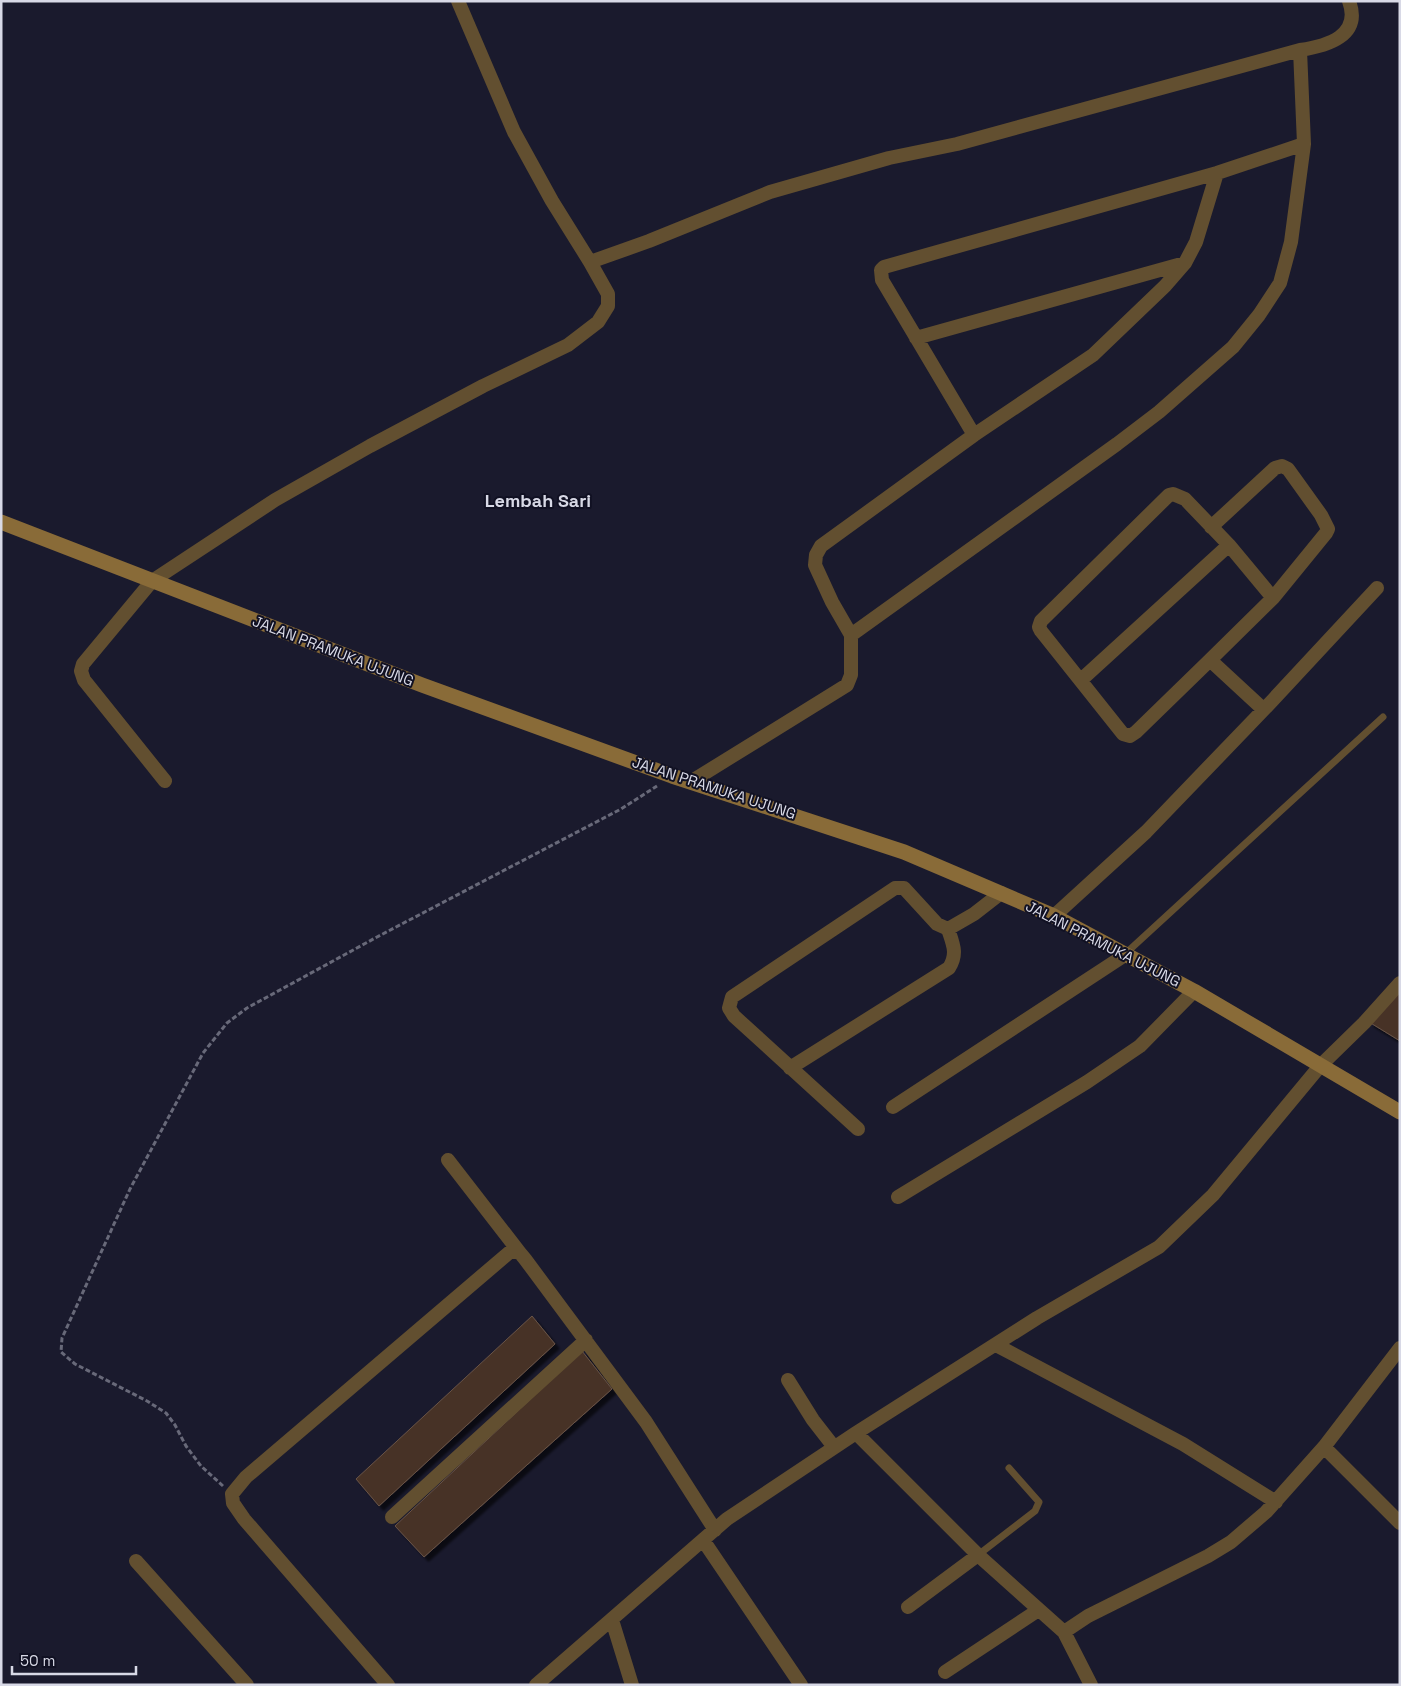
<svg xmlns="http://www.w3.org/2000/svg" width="1401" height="1686" viewBox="0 0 1401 1686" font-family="'Space Grotesk',sans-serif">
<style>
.building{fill:#463226;stroke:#6a5447;filter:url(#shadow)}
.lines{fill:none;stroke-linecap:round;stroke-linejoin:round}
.path{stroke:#686979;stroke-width:3;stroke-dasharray:5 2.5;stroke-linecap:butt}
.lane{stroke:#624f30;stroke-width:7}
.street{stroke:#624f30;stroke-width:14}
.secondary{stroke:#896b38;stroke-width:15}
.labels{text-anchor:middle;stroke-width:4;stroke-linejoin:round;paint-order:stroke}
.street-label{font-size:15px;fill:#d8d9e6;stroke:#111123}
.quarter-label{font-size:18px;font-weight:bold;fill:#d8d9e6;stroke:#111123}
</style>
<defs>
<filter id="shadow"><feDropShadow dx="4.5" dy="4.5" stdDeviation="1" flood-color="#0009"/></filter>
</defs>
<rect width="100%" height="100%" fill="#1a1a2d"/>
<path class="building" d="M1400,990V1041L1369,1022Z
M532,1316L555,1344L379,1506L356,1479Z
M582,1351L612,1389L424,1557L395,1526Z"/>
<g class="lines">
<path class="path" d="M223,1486L201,1466L186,1446L175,1425L166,1413L147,1401L75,1364L61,1352L62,1338L130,1189L203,1053L227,1023L247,1008L377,937L621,809L657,786"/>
<path class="lane" d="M1125,954L1383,717
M978,1555L1035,1511L1039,1502L1009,1468"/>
<path class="street" d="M590,262L649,241L770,192L889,158L957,144L1300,50
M916,338L1185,263
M974,435L882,280L881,270L884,267L1217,173L1304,144
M1211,527L1275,468L1282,466L1288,469L1321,515L1328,529L1326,533L1273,598L1210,660L1263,709
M851,635L832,602L815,565L816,555L821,546L974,435L1093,355L1165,286L1185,263L1196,242L1217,173
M1210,660L1136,732L1130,736L1123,734L1041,631L1039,627L1041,621L1169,495L1173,494L1185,499L1229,545L1273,598
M1081,680L1229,545
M165,781L84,680L81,671L83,664L152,581L275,500L370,446L483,386L568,345L598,322L608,306V294L590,262L552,201L514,132L458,1
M692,781L847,685L851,675V635L1117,444L1159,412L1233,347L1259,315L1280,283L1291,242L1304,144L1300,50C1327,46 1362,36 1349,1
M1054,916L1146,832L1272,701L1377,588
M790,1068L949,968C958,954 953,944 948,929
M893,1107L1125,955
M858,1129L734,1016L729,1008L732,997L895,888H904L937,924L948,929L974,914L1001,893
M448,1160L520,1253
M898,1197L1087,1082L1140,1046L1194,991
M996,1345L1183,1444L1276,1502
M788,1380L813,1420L834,1447
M856,1433L978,1555L1064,1632
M1324,1447L1400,1523
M392,1517L586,1340
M703,1540L801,1685
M136,1561L247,1685
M908,1607L978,1555
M612,1620L632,1685
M945,1672L1037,1611
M388,1685L244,1519L233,1503L232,1494L246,1477L511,1251L520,1253L525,1259L646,1422L715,1530
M536,1685L727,1519L856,1433L1037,1318L1159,1247L1213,1195L1320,1066L1364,1023L1400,983
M1091,1685L1064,1632L1088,1616L1208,1556L1231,1542L1266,1512L1324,1447L1400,1348"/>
<path class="secondary" d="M1,522L422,685L672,776L904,852L1054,916L1194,991L1400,1112"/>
</g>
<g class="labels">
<g class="street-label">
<text transform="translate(333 651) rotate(21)" y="5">JALAN PRAMUKA UJUNG</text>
<text transform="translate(714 788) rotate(18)" y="5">JALAN PRAMUKA UJUNG</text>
<text transform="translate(1103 944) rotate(27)" y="5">JALAN PRAMUKA UJUNG</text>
</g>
<g class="quarter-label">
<text x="538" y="507">Lembah Sari</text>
</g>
</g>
<rect width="1401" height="1686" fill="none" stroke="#d8d9e6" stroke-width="5"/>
<path d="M12 1666v8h124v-8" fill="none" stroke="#d8d9e6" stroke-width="2.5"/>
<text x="20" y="1666" font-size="15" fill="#d8d9e6" stroke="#111123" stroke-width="4" paint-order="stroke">50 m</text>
</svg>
